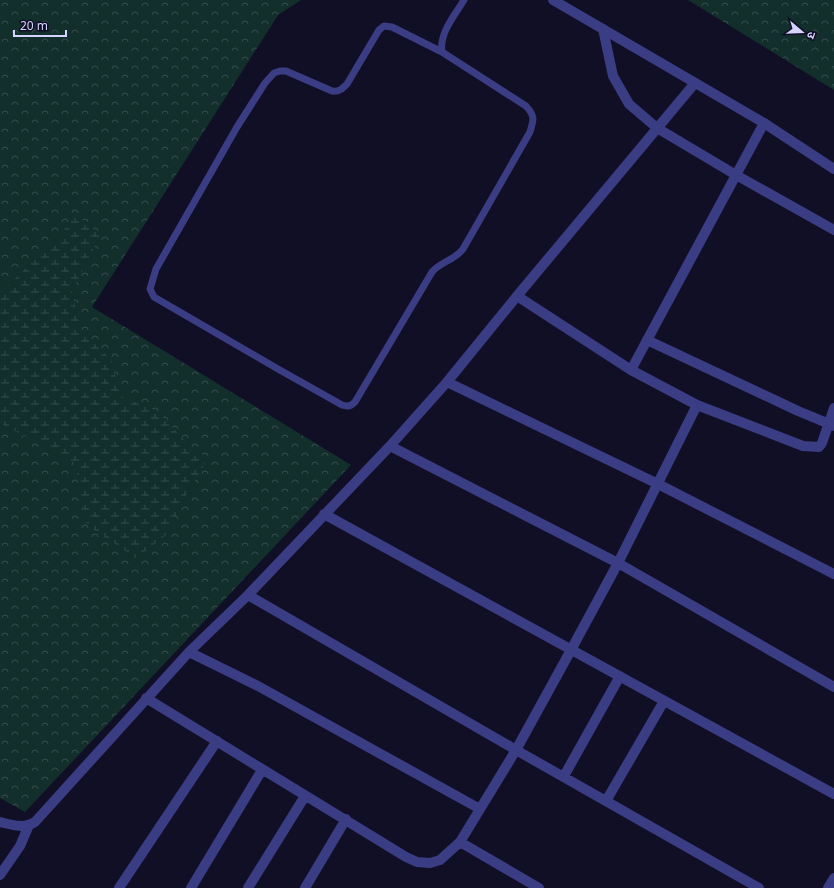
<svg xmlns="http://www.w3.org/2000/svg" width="834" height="888" viewBox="0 0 834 888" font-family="'Noto Sans','Noto Sans Devanagari',sans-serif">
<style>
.forest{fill:url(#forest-crowns)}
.wetland{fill:url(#wetland-marsh)}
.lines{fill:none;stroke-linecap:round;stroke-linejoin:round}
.service{stroke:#3a3c84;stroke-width:7}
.minor{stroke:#3a3c84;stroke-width:10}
.tertiary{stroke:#3a3c84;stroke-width:10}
</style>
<defs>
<pattern id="forest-crowns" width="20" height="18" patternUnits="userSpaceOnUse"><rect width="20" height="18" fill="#122f2c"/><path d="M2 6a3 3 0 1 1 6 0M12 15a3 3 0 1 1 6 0" fill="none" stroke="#344c4c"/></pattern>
<pattern id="wetland-marsh" width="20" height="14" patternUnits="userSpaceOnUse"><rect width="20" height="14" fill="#122f2c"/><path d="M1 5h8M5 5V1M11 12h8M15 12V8" fill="none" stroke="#344c4c"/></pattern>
</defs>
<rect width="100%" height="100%" fill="#110f25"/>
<path class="forest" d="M0,0H301L278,15L92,307L351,465L25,812L0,798Z
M688,0H834V90Z"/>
<path class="wetland" d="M76,215L101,235L72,291L80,329L112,361L120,396L157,411L187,443L208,459L183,500L170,532L136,558L87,525L75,463L0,423V293L58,237Z"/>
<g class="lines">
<path class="service" d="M442,52L392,27L384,26L379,30L347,84C342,89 339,92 332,91L286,71H280L274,73L265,83L237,127L156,269L150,289L154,297L278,369L342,405C348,407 351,406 355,402L432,272C440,262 455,260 463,249L530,132C534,119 535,116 526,106L442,52C439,33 455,15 464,0"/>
<path class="minor" d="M603,29L613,76L629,104L657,128L736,175L834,230
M517,296L631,370L697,405L803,446L819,447L822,443L834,408
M647,340L798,411L834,426
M631,370L764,123
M447,382L658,484L834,574
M390,446L618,563L834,687
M324,514L834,794
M248,595L516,750L759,888
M189,652L258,686L480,809
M146,698L406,857L417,862L430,863L440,860L460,842L516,750L571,650L618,563L697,405
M564,776L620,676
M606,801L664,701
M0,822C12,825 24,829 35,822L189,652L248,595L390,446L447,382L517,296L695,83
M460,842L539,888
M0,875L20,846L29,825
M119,888L217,741
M191,888L262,770
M248,888L305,796
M305,888L346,819
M828,888L834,878"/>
<path class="tertiary" d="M553,0L764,123L834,169"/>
</g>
<g transform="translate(802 32) rotate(109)" stroke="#110f25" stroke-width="3" paint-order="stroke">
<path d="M0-3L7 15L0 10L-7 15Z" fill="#d5d3ff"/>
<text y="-6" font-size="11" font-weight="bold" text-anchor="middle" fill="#d5d3ff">उ</text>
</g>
<path d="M14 30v6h52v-6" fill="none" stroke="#d5d3ff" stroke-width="2"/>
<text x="20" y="30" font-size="12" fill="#d5d3ff" stroke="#110f25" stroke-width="3" paint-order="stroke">20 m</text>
</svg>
